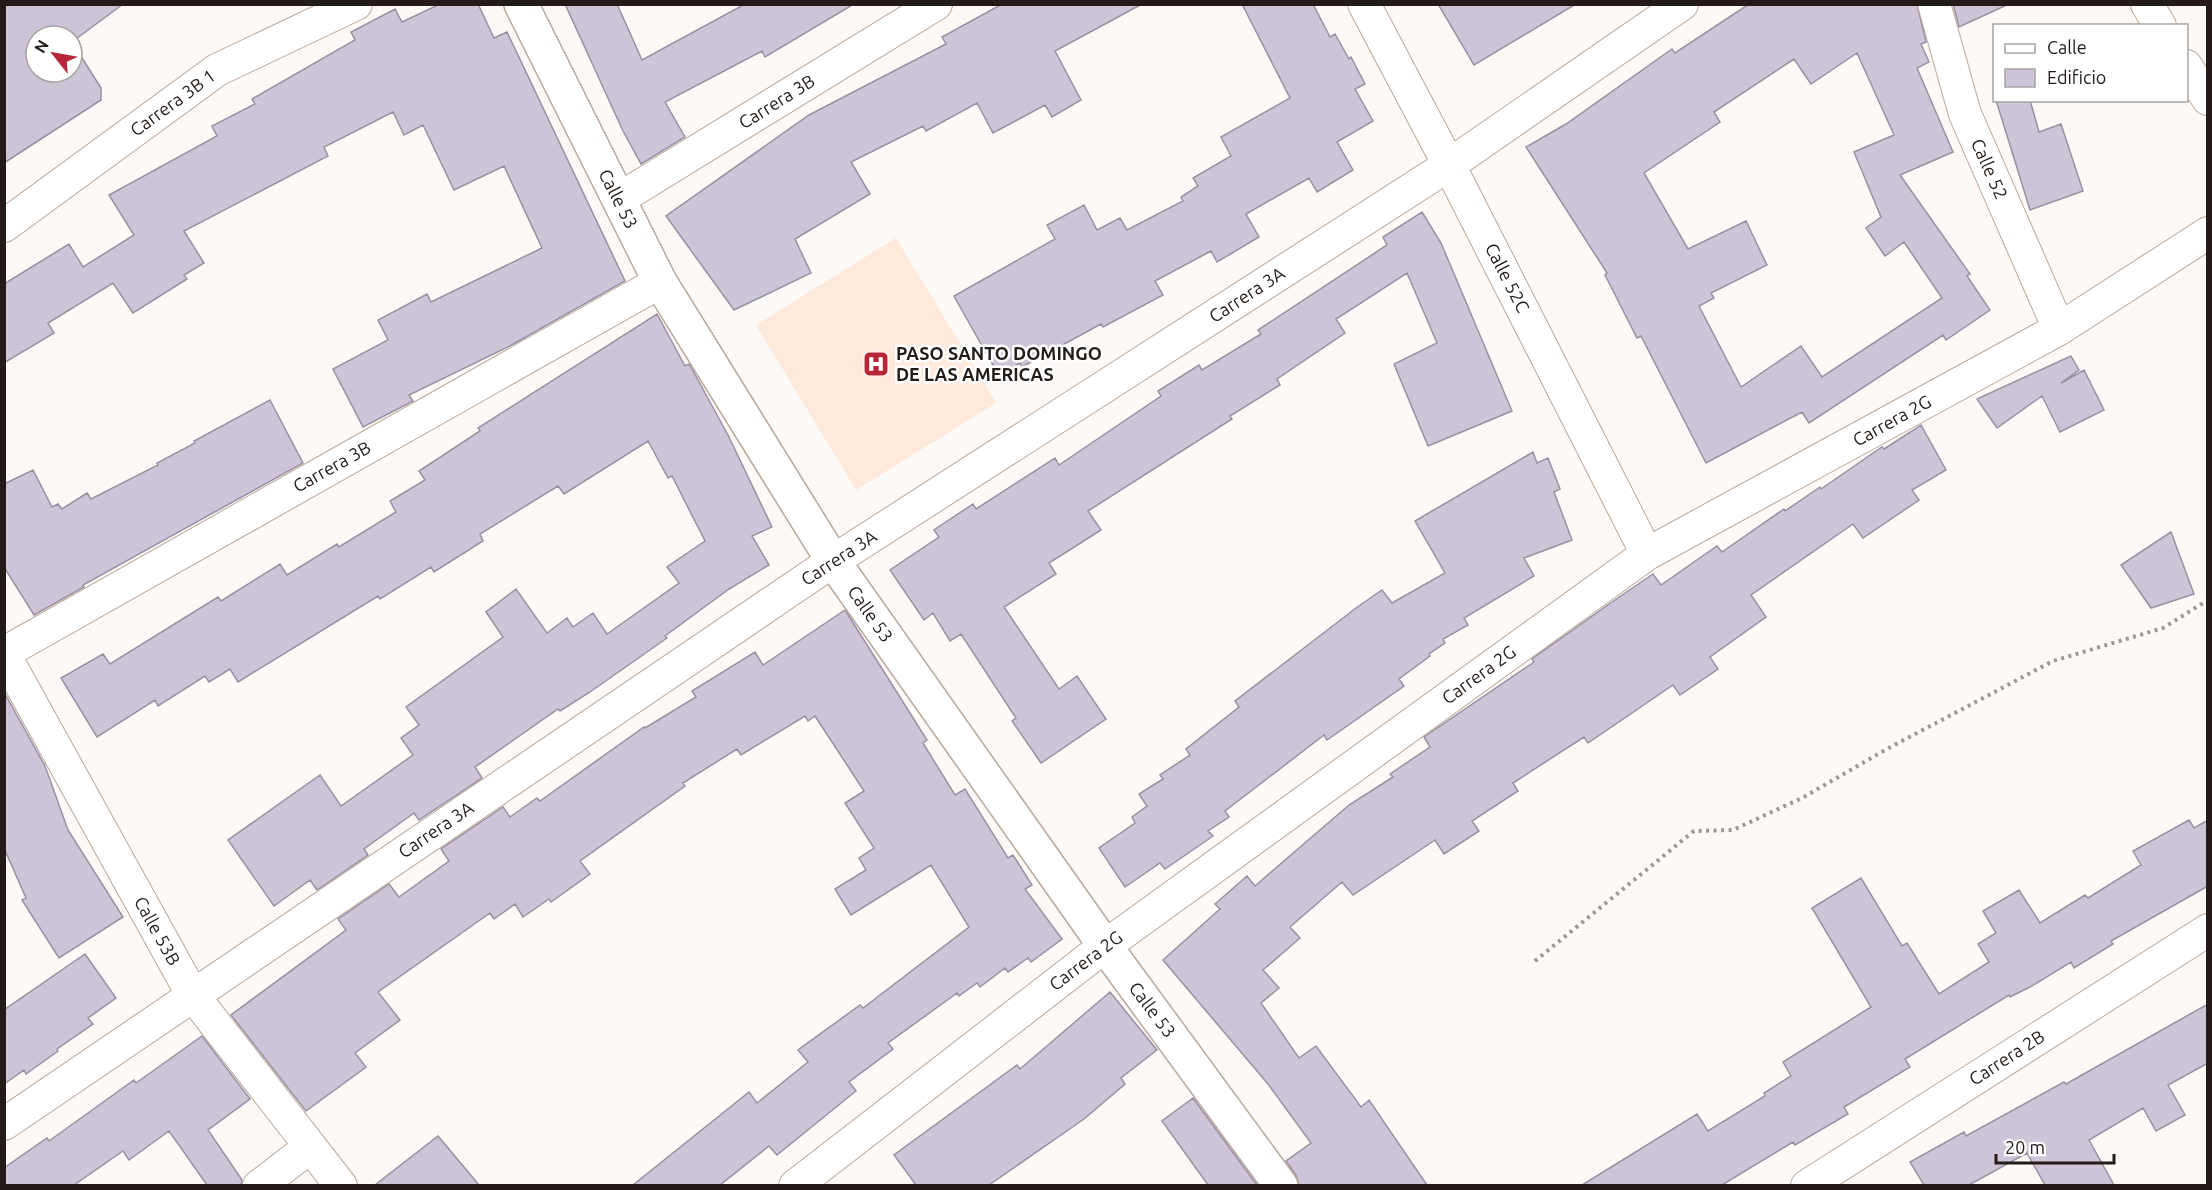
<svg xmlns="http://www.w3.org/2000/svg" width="2212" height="1190" viewBox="0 0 2212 1190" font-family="Ubuntu,sans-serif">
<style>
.built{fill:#fee9da}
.building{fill:#cec4d7;stroke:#9990a2;stroke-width:1.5;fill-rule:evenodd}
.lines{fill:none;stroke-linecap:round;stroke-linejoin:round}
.minor-casing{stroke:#baa89b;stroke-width:34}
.tertiary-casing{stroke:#baa89b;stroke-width:36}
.path{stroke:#9d9895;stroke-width:4;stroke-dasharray:3 4.5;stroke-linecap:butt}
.minor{stroke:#fff;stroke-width:32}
.tertiary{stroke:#fff;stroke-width:33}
.labels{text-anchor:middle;stroke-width:5;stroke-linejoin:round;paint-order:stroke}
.street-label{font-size:18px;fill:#221b17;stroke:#fff}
.poi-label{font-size:18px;font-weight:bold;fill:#221b17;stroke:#fff;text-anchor:start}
</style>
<rect width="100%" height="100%" fill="#fdf9f7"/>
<path class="built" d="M896,238L996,403L856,490L756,325Z"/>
<path class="building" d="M4,4H123L72,42L101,88V100L4,163ZM36,36H72V72H36Z
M440,4H478L494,38L507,32L625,281L510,346L409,395L413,401L363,427L333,369L388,340L378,320L427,294L431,302L542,248L504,166L454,190L423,125L404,135L393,112L324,147L328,156L184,231L204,263L184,275L187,279L133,313L113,283L48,323L54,333L4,363V284L69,244L83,267L134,235L109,195L217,136L212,126L255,104L252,99L355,40L351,32L395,9L402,22Z
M565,4H617L642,60L745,4H854L765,57L762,51L665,102L685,137L641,164L623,131Z
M1002,4H1142L1055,51L1081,100L1052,117L1045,105L993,133L977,103L926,131L923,126L851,162L870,194L795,239L811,273L734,310L666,216L809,115L946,44L942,37Z
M1242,4H1313L1330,37L1335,34L1349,59L1351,57L1365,84L1355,89L1373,121L1337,142L1353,170L1317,192L1309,178L1246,214L1259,237L1217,262L1211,251L1155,281L1163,295L1103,327L1101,324L1022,367L1020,363L999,376L954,296L1055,239L1047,225L1084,205L1097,230L1120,218L1127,230L1183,201L1181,197L1198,186L1193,178L1231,156L1221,137L1290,98Z
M1438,4H1576L1474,65Z
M1749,4H1917L1926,42L1921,44L1929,62L1917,68L1953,152L1900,175L1970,274L1967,276L1990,310L1946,340L1943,335L1809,423L1802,412L1706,463L1641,336L1637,338L1605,275L1607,273L1526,147L1566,124L1672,49L1675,53ZM1857,53L1894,135L1854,152L1881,217L1866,228L1885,256L1904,242L1942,298L1822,377L1801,346L1741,387L1699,306L1714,298L1711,293L1767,265L1746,221L1688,249L1644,173L1720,122L1714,112L1794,59L1811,84Z
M1953,4H2009L1959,27Z
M1996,100H2030L2039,132L2061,124L2083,191L2030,210Z
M1422,212L1441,243L1512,411L1428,446L1394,364L1437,343L1407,273L1336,319L1345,333L1277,379L1280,385L1230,416L1232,419L1088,511L1101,530L1049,563L1056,574L1004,607L1059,689L1077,676L1106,719L1041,763L1012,721L1016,718L961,634L950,641L933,613L924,620L890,570L939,537L934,530L973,504L976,509L1055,458L1059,465L1161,396L1158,391L1199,365L1202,370L1261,334L1258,330L1387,245L1383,237Z
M657,314L685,366L689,364L692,369L728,435L772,527L752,536L769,565L729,589L665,636L667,638L590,692L560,711L558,709L475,767L482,778L419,820L414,813L364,849L368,855L317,890L310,880L274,906L228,840L320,775L341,806L413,755L401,738L419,725L406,707L503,637L486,612L516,589L547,633L567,618L573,627L593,613L607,634L679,583L667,567L705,541L672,476L668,478L648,441L564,494L558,486L480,534L483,541L434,572L431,567L380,599L378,596L238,682L230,669L209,682L205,676L158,706L155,700L97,737L61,678L103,654L110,664L218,597L221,601L280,564L287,575L337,544L339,547L396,512L390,501L425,480L419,471L480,431L478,428Z
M2071,356L2079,370L2061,383L2084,370L2104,410L2060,432L2042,396L1997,428L1977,399Z
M270,400L303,463L83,585L84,587L34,615L4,567V484L33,470L52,507L58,504L62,509L87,493L91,499L158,465L157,463L195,443L194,441Z
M1921,425L1946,470L1912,490L1919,500L1863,538L1853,524L1751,595L1766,617L1710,657L1718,669L1680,695L1673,685L1588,743L1584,737L1513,783L1518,791L1472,821L1479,831L1444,854L1435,840L1353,895L1342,882L1290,927L1300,938L1263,970L1279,988L1261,1003L1299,1058L1316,1046L1361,1107L1369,1100L1427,1185H1299L1296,1175L1286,1161L1311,1143L1268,1084L1163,960L1220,909L1215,904L1247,876L1255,886L1349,805L1393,777L1390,774L1430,747L1424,737L1534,662L1532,659L1612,602L1653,574L1661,585L1717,546L1722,552L1784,509L1785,511L1820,487L1821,489L1882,447L1884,449Z
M1533,452L1537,463L1548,458L1560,489L1554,492L1572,540L1524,558L1534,576L1464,618L1468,625L1443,639L1445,643L1429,654L1430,656L1399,679L1404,686L1327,740L1324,735L1225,811L1229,817L1208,831L1213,836L1165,869L1160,863L1125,887L1099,848L1135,823L1132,817L1147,806L1139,794L1163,779L1160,775L1190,755L1186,749L1239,707L1235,701L1356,608L1382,590L1392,603L1445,573L1415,521Z
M2171,532L2194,594L2151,608L2121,565Z
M845,610L927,740L923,743L955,795L965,789L1008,858L1013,855L1032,885L1025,889L1062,939L1031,962L1028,958L1008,972L1005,968L980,987L977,983L959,996L957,993L888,1043L893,1049L849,1082L856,1091L777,1155L769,1146L720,1185H633L749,1092L757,1103L808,1062L798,1050L860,1005L863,1008L969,927L931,865L851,915L835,889L866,870L859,858L874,848L845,803L864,791L815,716L808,721L805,716L741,755L737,749L683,783L685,786L580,861L590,874L551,902L549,899L523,917L515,904L494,919L490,913L378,992L400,1020L355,1053L366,1067L306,1111L231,1015L346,930L338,919L389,884L399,897L449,861L441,849L503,807L510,817L537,798L540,801L644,727L645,728L696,697L692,691L755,652L763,665Z
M4,692L45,766L68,830L123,917L59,958L22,900L26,898L4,848Z
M2189,820L2194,828L2208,820V886L2111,941L2113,944L2074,968L2071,962L2030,987L2010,997L2009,995L1905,1059L1910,1067L1844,1107L1848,1114L1795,1145L1793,1142L1722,1185H1582L1697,1114L1708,1131L1765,1096L1764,1093L1791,1076L1783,1062L1871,1007L1812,908L1861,878L1902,946L1907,943L1939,994L1989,962L1978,944L1996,933L1983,911L2019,890L2040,923L2085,895L2088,898L2141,865L2133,851Z
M85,954L116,998L88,1018L93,1024L57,1049L58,1051L26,1074L24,1070L4,1084V1010Z
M1110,992L1157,1050L1121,1078L1125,1084L1084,1119L989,1185H916L894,1155L1017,1065L1020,1069Z
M2208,1004V1063L2168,1085L2185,1115L2156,1131L2143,1108L2089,1140L2114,1185H2045L2027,1153L1969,1185H1924L1910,1162L1964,1132L1966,1136L2064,1082L2066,1084Z
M202,1036L250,1099L208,1130L242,1180L241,1185H207L169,1131L129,1160L123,1151L74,1185H4V1168L47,1138L49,1141L134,1080L136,1083Z
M1193,1098L1257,1185H1208L1162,1121Z
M438,1136L479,1185H375Z"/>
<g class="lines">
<g class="minor-casing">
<path id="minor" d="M1364,4L1449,165L1647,554
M1934,4L1965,114L2059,329
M2147,4L2160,26
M2186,66L2208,99
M619,199L936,4
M4,226L217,70L356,4
M4,653L660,282
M4,654L192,994L341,1186
M4,1124L833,561L1449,165L1682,4
M259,1186L310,1147
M795,1186L1105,946L1647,554L2059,329L2208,233
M1807,1186L2208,930"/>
</g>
<g class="tertiary-casing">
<path id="tertiary" d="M521,4L660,282L833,561L1105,946L1281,1186"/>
</g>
<path class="path" d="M1535,961L1694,831L1733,830L1804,797L1885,750L2053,661L2163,628L2208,600"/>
<use href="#minor" class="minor"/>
<use href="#tertiary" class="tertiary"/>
</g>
<defs>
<g id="hospital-square" transform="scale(1.35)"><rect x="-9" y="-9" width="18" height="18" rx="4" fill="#b8263a" stroke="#fff"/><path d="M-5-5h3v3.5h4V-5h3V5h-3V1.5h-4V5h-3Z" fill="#fff"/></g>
</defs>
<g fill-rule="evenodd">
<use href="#hospital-square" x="876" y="364"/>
</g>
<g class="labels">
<g class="street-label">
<text transform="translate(777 102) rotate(-32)" y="6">Carrera 3B</text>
<text transform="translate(173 103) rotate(-36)" y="6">Carrera 3B 1</text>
<text transform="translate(1989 169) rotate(66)" y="6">Calle 52</text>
<text transform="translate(618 199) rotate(63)" y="6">Calle 53</text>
<text transform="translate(1507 278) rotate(63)" y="6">Calle 52C</text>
<text transform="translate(1247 295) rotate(-33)" y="6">Carrera 3A</text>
<text transform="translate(1892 421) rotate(-29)" y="6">Carrera 2G</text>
<text transform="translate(332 467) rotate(-29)" y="6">Carrera 3B</text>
<text transform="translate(839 558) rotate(-33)" y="6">Carrera 3A</text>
<text transform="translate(870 614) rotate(55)" y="6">Calle 53</text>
<text transform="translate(1479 675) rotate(-36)" y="6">Carrera 2G</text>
<text transform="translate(436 830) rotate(-34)" y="6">Carrera 3A</text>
<text transform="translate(157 931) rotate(61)" y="6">Calle 53B</text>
<text transform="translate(1086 961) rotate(-37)" y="6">Carrera 2G</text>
<text transform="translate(1152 1010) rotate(53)" y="6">Calle 53</text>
<text transform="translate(2007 1058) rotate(-33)" y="6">Carrera 2B</text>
</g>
<g class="poi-label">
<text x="896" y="360">PASO SANTO DOMINGO<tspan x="896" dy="21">DE LAS AMERICAS</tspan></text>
</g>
</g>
<rect width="2212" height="1190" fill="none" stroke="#221b17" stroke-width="12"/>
<rect x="1993" y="24" width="195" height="78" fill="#ffffff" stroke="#a7a4a2" stroke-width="1.5"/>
<rect x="2005" y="44" width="30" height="9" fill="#ffffff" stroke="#a7a4a2" stroke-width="1.5"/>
<text x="2047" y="54" font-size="18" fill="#221b17">Calle</text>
<rect x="2005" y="69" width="30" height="18" fill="#cec4d7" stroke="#a7a4a2" stroke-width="1.5"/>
<text x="2047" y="84" font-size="18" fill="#221b17">Edificio</text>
<g transform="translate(54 54) rotate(301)"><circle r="28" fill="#ffffff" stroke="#a7a4a2" stroke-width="1.5"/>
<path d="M0-4.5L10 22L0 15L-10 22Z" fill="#b8263a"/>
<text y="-9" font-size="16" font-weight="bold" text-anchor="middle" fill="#221b17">N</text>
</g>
<path d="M1996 1154v9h118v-9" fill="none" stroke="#221b17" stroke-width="3"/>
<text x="2005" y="1154" font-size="18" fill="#221b17" stroke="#ffffff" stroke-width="4.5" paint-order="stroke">20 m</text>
</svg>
